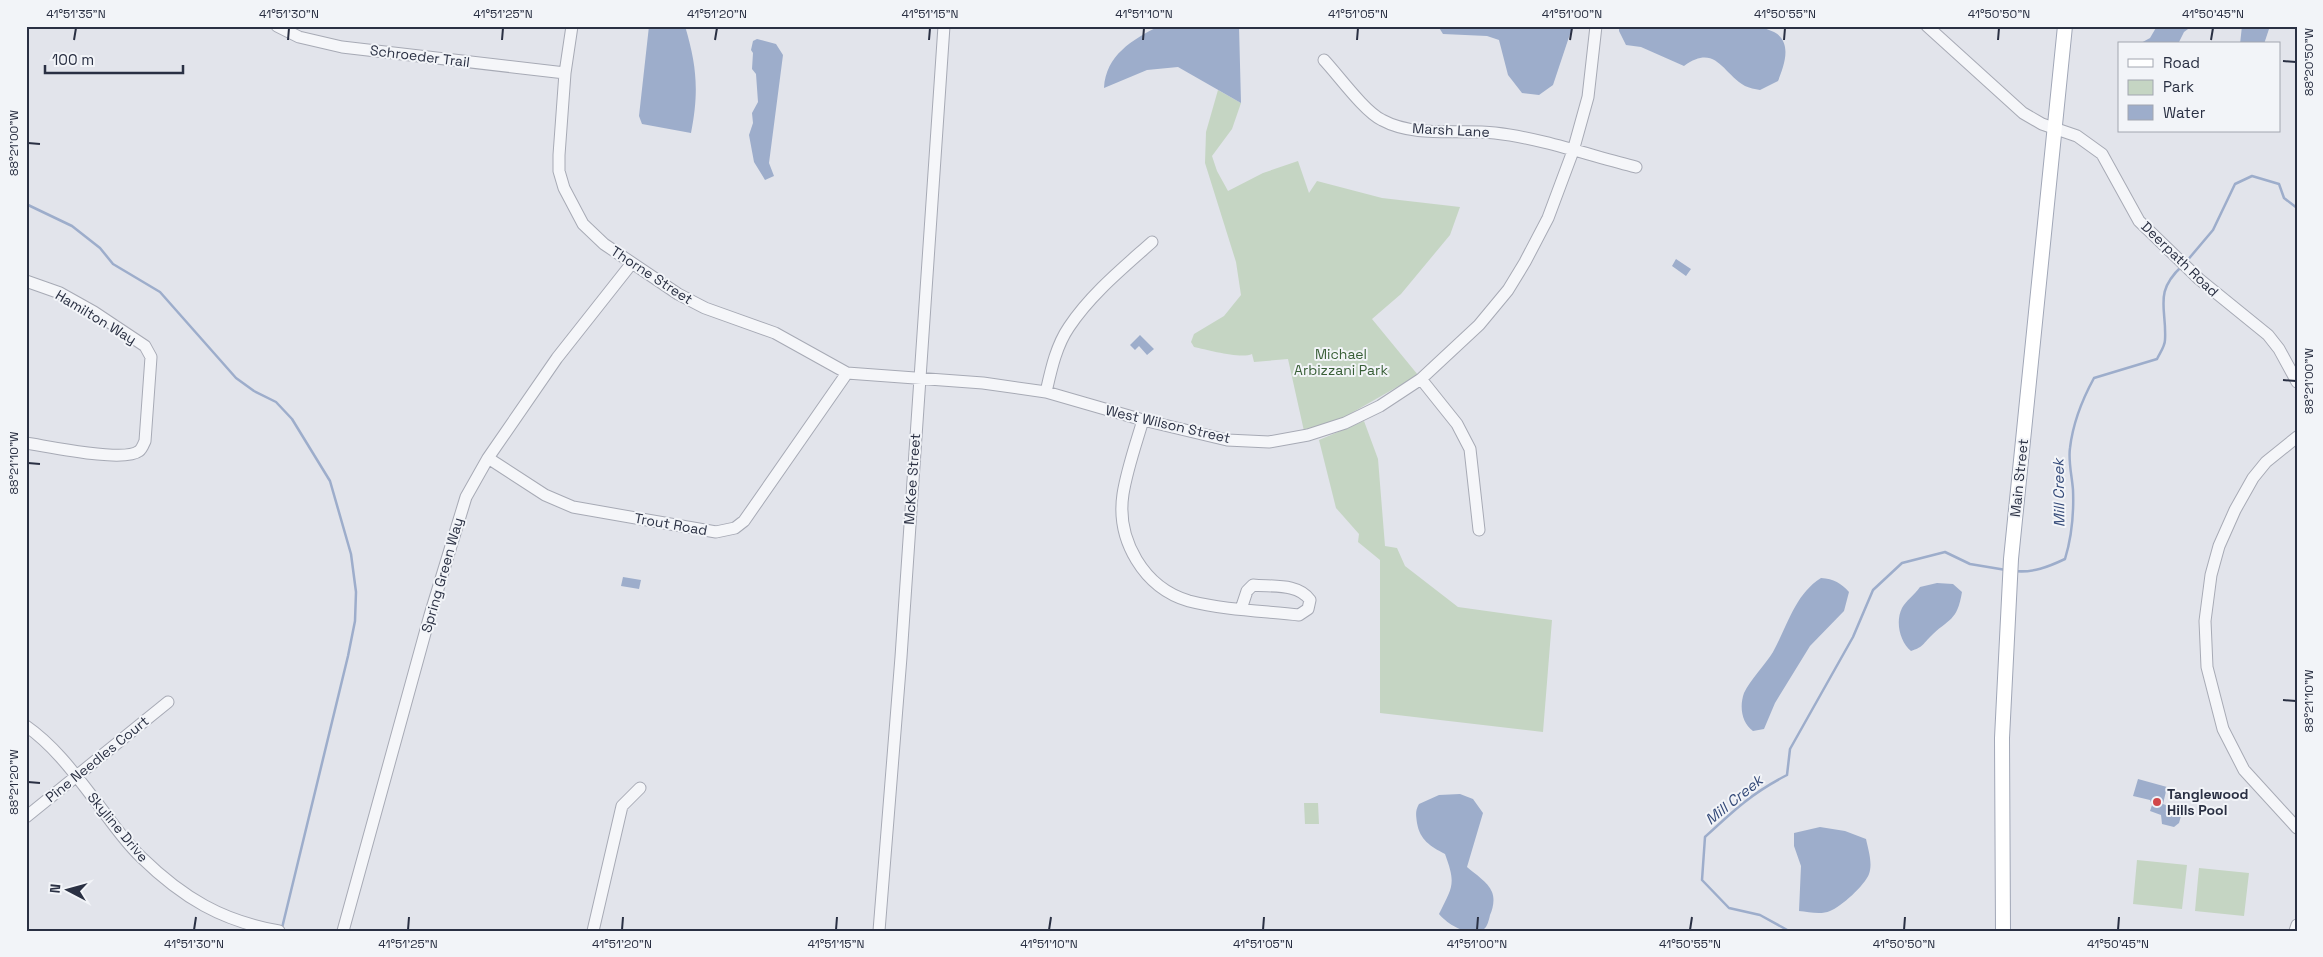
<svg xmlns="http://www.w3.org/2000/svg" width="2323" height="957" viewBox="0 0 2323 957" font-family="'Space Grotesk',sans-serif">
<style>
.green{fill:#c5d5c3}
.water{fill:#9dadcb}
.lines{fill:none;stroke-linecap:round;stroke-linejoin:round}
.stream{stroke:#9dadcb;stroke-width:2.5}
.minor-casing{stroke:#a7aab5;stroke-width:13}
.major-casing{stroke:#a1a7b7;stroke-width:16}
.minor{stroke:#f5f6f9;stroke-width:11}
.major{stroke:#fff;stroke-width:14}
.ticks{fill:none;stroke:#2a3043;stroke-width:2}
.poi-dot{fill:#d14649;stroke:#f2f4f8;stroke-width:2}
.labels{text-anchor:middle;stroke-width:4;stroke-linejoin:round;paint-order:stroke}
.street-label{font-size:14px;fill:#2a3043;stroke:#f2f4f8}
.park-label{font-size:14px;fill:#395f37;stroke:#f2f4f8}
.poi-label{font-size:14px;font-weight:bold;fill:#2a3043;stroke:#f2f4f8;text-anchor:start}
.water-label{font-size:15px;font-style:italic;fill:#334978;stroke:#f2f4f8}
.neatline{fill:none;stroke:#2a3043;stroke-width:2}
.ticks-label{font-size:12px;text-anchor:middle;fill:#2a3043}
</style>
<rect width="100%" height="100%" fill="#e2e4eb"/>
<path class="green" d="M1218,90L1241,103L1232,129L1212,156L1217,171L1228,191L1263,173L1298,161L1309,193L1317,181L1382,198L1460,207L1450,235L1401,294L1372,319L1418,375L1341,419L1304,431L1288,359L1254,362L1252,354C1241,359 1208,350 1194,347L1191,342L1194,334L1224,316L1241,295L1236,262L1205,163L1206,132Z
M1364,421L1378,459L1385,546L1397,548L1405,566L1458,607L1552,620L1543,732L1380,713V560L1358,542L1359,534L1336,508L1319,440Z
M1304,803H1318L1319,824H1305Z
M2137,860L2187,865L2182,909L2133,904Z
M2199,868L2249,873L2244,916L2195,911Z"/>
<path class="water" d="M649,26H685C697,66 699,92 691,133L642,124L639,116Z
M1159,26H1239L1241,103L1178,67L1147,70L1104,88C1106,55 1132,40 1159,26Z
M1438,26H1571L1572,28L1553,85L1539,95L1522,93L1508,75L1499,40L1487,36L1443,34Z
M1619,26H1759C1764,28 1769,30 1774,32C1793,42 1784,66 1778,81L1760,90C1755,89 1749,88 1745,86C1722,73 1716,43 1684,66L1641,47L1626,45L1619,31Z
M2157,26H2192L2184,32L2178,44H2139L2150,38Z
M2242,26H2270L2264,44H2240Z
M757,39L776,44L783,55L769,163L774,176L765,180L754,162L749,135L753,123L752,113L758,102L756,74L752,69L753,53L751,50L753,41Z
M1676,259L1691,269L1686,276L1672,266Z
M1140,335L1154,349L1147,355L1139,346L1135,350L1130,345Z
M623,577L641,580L639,589L621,586Z
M1821,578C1834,579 1841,583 1849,592L1844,611L1810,646L1775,703L1764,729L1753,731C1742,723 1739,707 1744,693C1750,680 1765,665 1773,652C1787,627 1795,594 1821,578Z
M1937,583L1953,584L1962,592C1957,622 1949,618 1930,637C1922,645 1923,647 1911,651C1900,642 1895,622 1902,608C1905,602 1915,594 1920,587Z
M2138,779L2167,787L2163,804L2179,810L2181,816L2179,823L2174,827L2162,824L2161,815L2150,811L2152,805L2150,800L2133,796Z
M1460,794L1473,799L1483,813L1467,867C1475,874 1488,882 1492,892C1495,899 1493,909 1490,915C1489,920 1487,927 1484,929C1471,939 1447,924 1439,914C1453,886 1456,884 1445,854C1430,846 1420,840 1417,823C1416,815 1415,811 1419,804L1439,795Z
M1820,827L1845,831L1866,839C1868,849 1873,863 1869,874C1865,885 1841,907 1830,911C1821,915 1809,912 1799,911L1801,866L1794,846V833Z"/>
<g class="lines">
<path class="stream" d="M26,204L72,226L100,248L113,264L160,292L236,378L254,391L276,402L292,419L330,481L351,554L356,592L355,621L348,656L282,928
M2186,262L2213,230L2235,184L2252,176L2279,184L2284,198L2297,208
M2014,571C2033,573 2048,567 2065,559C2072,536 2074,514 2073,490C2072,476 2068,461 2070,448C2073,422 2082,400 2094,378L2157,359C2160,353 2165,346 2165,340C2167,308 2153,293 2182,266
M1789,931L1760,915L1729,908L1702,880L1705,837C1734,810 1752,793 1787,775L1790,749L1853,637L1873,590L1902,563L1945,552L1970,564L2006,570"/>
<g class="minor-casing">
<path id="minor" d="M277,26L299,37L342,47L565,73
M572,26L565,73L559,155V171L564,188L583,224L604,244L678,294L705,308L775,333L847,373L983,383L1046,392L1143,420L1227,440L1269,442L1308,435L1345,423L1380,406L1421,379L1479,325L1508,290L1525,262L1548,218L1573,151L1588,97L1596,26
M1927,26L2023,113L2042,124L2077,136L2102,154L2139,221L2199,279L2268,335L2279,349L2297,382
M1324,60C1339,76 1364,111 1382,120C1415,138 1459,129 1495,133C1540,138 1592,156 1636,167
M26,281L60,293L94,312L145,346L151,357L145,441C144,443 142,449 139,451C124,463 47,446 26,443
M1421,379L1457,424L1470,449L1479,530
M1046,392C1051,370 1056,346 1069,327C1091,294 1123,268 1152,242
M1143,420C1136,444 1127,469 1123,494C1116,540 1144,588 1189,601C1224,610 1263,611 1299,615L1308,609L1310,600C1298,583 1272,587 1253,585L1247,591L1241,609
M2297,437L2266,462L2253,478L2235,510L2219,546L2211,575L2205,621L2207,667L2223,729L2244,770L2297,828
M488,458L545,495L573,507L716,532L735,528L744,521L847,373
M26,726C52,744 72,770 91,795C107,815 122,839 141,857C183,898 222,921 279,931
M26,817L168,702
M343,931L430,615L466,497L488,458L557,358L632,263
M593,931L622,806L640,788
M879,931L901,657L944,26
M2295,931L2297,925"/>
</g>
<g class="major-casing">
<path id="major" d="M2003,931L2002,738L2011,559L2065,26"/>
</g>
<use href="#minor" class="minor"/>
<use href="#major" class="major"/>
</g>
<path class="ticks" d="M74,40L76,28M288,40L289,28M502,40L503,28M715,40L717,28M929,40L930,28M1143,40L1144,28M1357,40L1358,28M1570,40L1572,28M1784,40L1785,28M1998,40L1999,28M2211,40L2213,28M2283,61L2296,62M28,143L40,144M2283,380L2296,381M28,463L40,464M2283,700L2296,701M28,782L40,783M194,930L196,917M408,930L409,917M622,930L623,917M836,930L837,917M1049,930L1051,917M1263,930L1264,917M1477,930L1478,917M1690,930L1692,917M1904,930L1905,917M2118,930L2119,917"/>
<circle class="poi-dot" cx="2157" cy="802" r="5"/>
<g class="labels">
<g class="street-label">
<text transform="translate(420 56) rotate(7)" y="5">Schroeder Trail</text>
<text transform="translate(1451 130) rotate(3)" y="5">Marsh Lane</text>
<text transform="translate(2180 259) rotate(44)" y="5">Deerpath Road</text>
<text transform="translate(652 275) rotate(33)" y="5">Thorne Street</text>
<text transform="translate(96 317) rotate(31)" y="5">Hamilton Way</text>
<text transform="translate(1168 424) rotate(13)" y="5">West Wilson Street</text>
<text transform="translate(2019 478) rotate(-84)" y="5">Main Street</text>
<text transform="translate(912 479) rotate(-86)" y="5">McKee Street</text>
<text transform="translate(671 524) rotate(10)" y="5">Trout Road</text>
<text transform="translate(442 575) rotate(-74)" y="5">Spring Green Way</text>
<text transform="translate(97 759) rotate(-39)" y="5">Pine Needles Court</text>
<text transform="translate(118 827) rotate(50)" y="5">Skyline Drive</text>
</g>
<g class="park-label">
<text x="1341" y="359">Michael<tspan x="1341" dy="16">Arbizzani Park</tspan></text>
</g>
<g class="poi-label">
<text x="2167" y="799">Tanglewood<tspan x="2167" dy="16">Hills Pool</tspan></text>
</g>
<g class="water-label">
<text transform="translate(2059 493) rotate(-91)" y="5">Mill Creek</text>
<text transform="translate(1734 800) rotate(-39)" y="5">Mill Creek</text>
</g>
</g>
<rect width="2323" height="957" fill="none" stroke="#f2f4f8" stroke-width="55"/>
<rect x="2118" y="42" width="162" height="90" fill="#f2f4f8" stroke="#a2a6b0"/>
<rect x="2128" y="59" width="25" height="8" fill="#ffffff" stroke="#a2a6b0"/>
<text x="2163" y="68" font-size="15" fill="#2a3043">Road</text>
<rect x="2128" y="80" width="25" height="15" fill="#c5d5c3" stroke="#a2a6b0"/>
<text x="2163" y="92" font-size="15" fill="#2a3043">Park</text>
<rect x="2128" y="105" width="25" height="15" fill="#9dadcb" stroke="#a2a6b0"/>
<text x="2163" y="118" font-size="15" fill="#2a3043">Water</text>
<g transform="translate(68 890) rotate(276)" stroke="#f2f4f8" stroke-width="4" paint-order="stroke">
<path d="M0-4L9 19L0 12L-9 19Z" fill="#2a3043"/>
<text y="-8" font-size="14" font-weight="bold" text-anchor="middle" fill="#2a3043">N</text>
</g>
<path d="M45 65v8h138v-8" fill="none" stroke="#2a3043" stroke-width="2.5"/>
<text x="52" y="65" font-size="15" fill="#2a3043" stroke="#f2f4f8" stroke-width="4" paint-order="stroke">100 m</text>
<rect x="28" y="28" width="2268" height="902" class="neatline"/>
<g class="ticks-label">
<text x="76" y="18">41°51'35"N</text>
<text x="289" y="18">41°51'30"N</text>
<text x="503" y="18">41°51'25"N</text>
<text x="717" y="18">41°51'20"N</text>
<text x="930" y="18">41°51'15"N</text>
<text x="1144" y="18">41°51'10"N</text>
<text x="1358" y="18">41°51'05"N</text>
<text x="1572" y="18">41°51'00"N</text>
<text x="1785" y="18">41°50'55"N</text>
<text x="1999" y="18">41°50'50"N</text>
<text x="2213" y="18">41°50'45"N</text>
<text transform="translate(2309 62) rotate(-90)" y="4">88°20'50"W</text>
<text transform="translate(14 143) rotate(-90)" y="4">88°21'00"W</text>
<text transform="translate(2309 381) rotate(-90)" y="4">88°21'00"W</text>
<text transform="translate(14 463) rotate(-90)" y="4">88°21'10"W</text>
<text transform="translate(2309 701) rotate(-90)" y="4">88°21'10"W</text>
<text transform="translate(14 782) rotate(-90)" y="4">88°21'20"W</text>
<text x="194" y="948">41°51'30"N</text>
<text x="408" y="948">41°51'25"N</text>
<text x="622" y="948">41°51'20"N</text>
<text x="836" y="948">41°51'15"N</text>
<text x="1049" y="948">41°51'10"N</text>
<text x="1263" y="948">41°51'05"N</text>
<text x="1477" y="948">41°51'00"N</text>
<text x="1690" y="948">41°50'55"N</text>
<text x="1904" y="948">41°50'50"N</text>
<text x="2118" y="948">41°50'45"N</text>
</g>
</svg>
